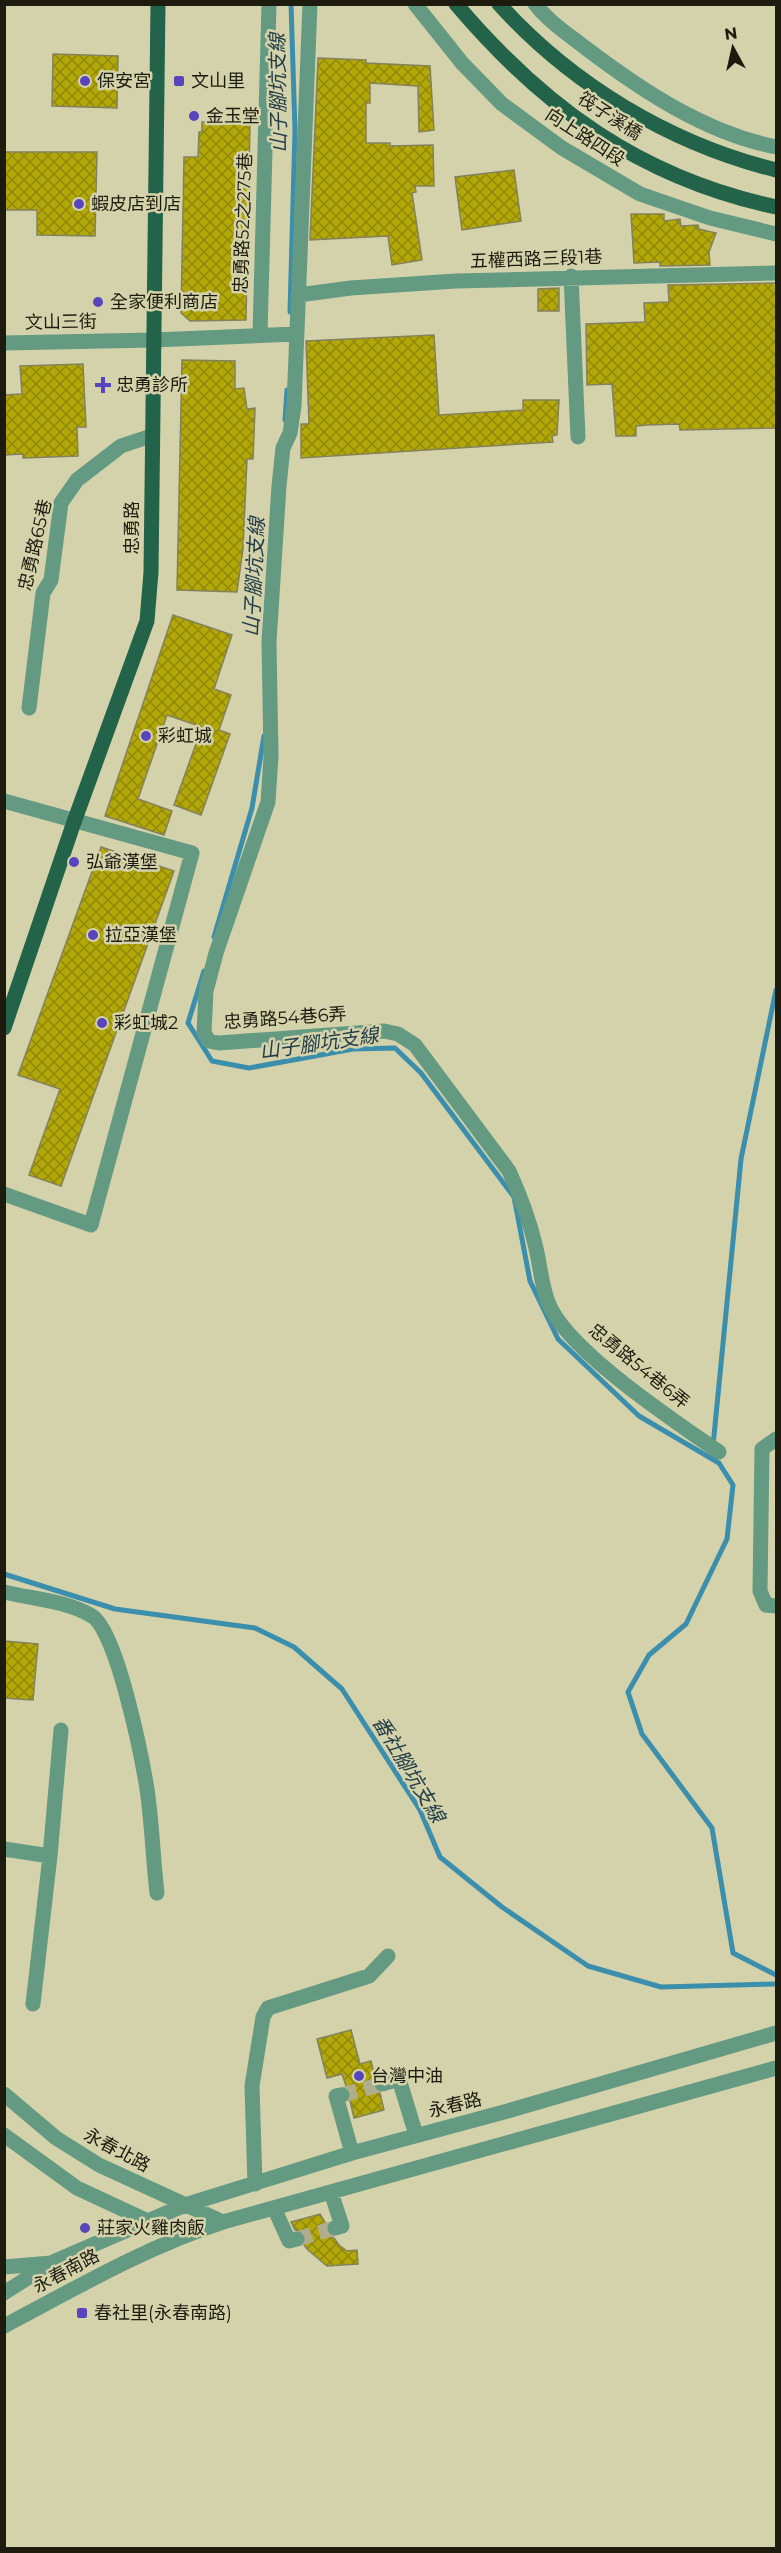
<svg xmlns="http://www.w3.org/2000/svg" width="781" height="2553" viewBox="0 0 781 2553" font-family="Montserrat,'Noto Sans TC',sans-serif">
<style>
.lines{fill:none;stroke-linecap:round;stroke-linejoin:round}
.stream{stroke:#3c8fac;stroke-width:5}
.building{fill:url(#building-cross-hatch);stroke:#84815d;stroke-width:1.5}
.minor-tunnel{stroke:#afad8b;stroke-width:15;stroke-dasharray:15 8;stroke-linecap:butt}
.minor{stroke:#649a82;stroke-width:15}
.major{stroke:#23634a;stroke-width:15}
.poi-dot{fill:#5844bc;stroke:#d4d2ab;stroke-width:2}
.labels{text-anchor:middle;stroke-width:5;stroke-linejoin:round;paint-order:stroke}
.poi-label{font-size:18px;fill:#1d1b0d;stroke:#d4d2ab;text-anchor:start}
.street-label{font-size:18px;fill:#1d1b0d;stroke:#d4d2ab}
.water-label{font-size:20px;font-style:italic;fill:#243e48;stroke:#d4d2ab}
</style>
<defs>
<pattern id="building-cross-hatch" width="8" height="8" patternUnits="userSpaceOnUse" patternTransform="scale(1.5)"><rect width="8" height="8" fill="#b3a809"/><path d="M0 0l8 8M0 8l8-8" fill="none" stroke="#918808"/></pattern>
</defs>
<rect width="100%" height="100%" fill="#d4d2ab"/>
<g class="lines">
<path class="stream" d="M290,312L295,130L291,4
M285,420L287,390
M214,937L252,808L264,736
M204,971L188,1023L212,1061L249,1068L353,1049L395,1048L421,1073L514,1197L530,1281L558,1339L639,1416L719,1463L733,1485L727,1539L686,1624L649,1655L628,1692L642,1734L712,1828L733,1953L776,1975
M713,1446L741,1159L776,990
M4,1574L115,1609L255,1628L294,1647L342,1689L420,1810L440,1857L502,1907L588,1966L661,1987L776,1984"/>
</g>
<path class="building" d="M53,54L118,56L117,108L52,106Z
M318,58L366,60V63L430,66L434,130L419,132L418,86L370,83V103H366V143H390V146L433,145L434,186H415L416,192L412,193L422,260L392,265L388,236L310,240Z
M202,122L250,123L246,320L190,321L181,313L184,157H198L199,132H202Z
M4,152H97L95,236L37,235V210H4Z
M514,170L521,221L462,230L455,177Z
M631,214H664V221L680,219L681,226L698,225L699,229L716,233L709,252L710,265L660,266V262L634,263Z
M776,283L777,428L680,430L679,424L647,425L636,426V436H616L612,384L587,385L586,324L645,322L644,303L669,302L668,285Z
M559,288V311H538V289Z
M434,335L439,415L523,410V400H559L557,435L552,436L553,442L301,458V424H309L306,341Z
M182,360L235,361V389L244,388L247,409L255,408L253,459H247L243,549L237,592L177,590Z
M83,364L86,427H77L78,456L23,458V454L4,455V395L22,394L20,366Z
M173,615L232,635L214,689L231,695L219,730L230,734L201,815L174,805L202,727L167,715L138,799L172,811L164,835L105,816Z
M101,847L174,871L61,1186L29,1175L60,1089L18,1075Z
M4,1641L38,1644L33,1700L4,1698Z
M351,2030L360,2064L371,2061L375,2077L373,2086L380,2093L384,2110L354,2118L350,2101L351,2093L346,2086L342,2074L327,2078L317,2039Z
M320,2214L326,2224L328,2235L334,2238L339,2245L347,2251L357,2250L358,2264L327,2266L308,2250L304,2245L307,2237L304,2233L295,2230L291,2222Z"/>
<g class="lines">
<path class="minor-tunnel" d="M342,2095L382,2084
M297,2239L335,2228"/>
<path class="minor" d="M310,4L294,406L290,433L283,448L279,486L269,642L271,756L268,802L216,953L206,991L204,1033L209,1041L219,1043L384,1031L398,1034L415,1045L509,1171C520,1195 529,1219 535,1244C540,1263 541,1284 548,1302C565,1349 676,1422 719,1452
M415,4L462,63L502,104L562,148L640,194L710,218L776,234
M535,4C549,22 569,35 587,49C644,92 706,133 776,147
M571,276L578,437
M298,295L351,288L456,281L776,273
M260,334L269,4
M4,343L154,340L296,334
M29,708L43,593L51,580L61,503L77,480L121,446L151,436
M4,801L192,853L91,1225L4,1194
M776,1439L762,1449L760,1591L766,1605L776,1606
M4,1592C33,1599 67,1601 92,1616C117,1631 142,1758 147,1789C152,1823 153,1859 157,1893
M4,1849L50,1856
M33,2004L50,1856L61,1730
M382,2084L399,2079L416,2135
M4,2094L56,2138L99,2165L223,2222
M342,2095L336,2096L352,2153
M4,2135L77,2188L180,2236
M255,2184L252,2086L263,2017L268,2008L369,1976L388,1956
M331,2192L342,2226L335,2228
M274,2208L289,2241L297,2239
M4,2267L51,2263
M4,2293L51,2263L185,2205L352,2153L504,2112L776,2033
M4,2326C76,2288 146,2247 223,2222L776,2068"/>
<path class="major" d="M456,4C544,108 641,178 776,207
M499,4C572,85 671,144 776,170
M4,1028L74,822L147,621L151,572L158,4"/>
</g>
<g class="poi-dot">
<circle cx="85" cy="81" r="6"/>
<rect x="173" y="75" width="12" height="12" rx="3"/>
<circle cx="194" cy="116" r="6"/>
<circle cx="79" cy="204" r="6"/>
<circle cx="98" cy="302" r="6"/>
<path d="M100 376h6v6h6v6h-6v6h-6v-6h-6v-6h6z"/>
<circle cx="146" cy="736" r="6"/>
<circle cx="74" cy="862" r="6"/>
<circle cx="93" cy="935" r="6"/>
<circle cx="102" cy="1023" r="6"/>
<circle cx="359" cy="2076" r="6"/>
<circle cx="85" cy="2228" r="6"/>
<rect x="76" y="2307" width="12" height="12" rx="3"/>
</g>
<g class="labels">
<g class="poi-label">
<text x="97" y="87">保安宮</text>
<text x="191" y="87">文山里</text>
<text x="206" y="122">金玉堂</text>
<text x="91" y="210">蝦皮店到店</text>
<text x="110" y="308">全家便利商店</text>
<text x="116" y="391">忠勇診所</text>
<text x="158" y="742">彩虹城</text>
<text x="86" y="868">弘爺漢堡</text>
<text x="105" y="941">拉亞漢堡</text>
<text x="114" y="1029">彩虹城2</text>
<text x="371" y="2082">台灣中油</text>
<text x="97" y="2234">莊家火雞肉飯</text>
<text x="94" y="2319">春社里(永春南路)</text>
</g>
<g class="street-label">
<text transform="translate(610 116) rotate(33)" y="6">筏子溪橋</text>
<text transform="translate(585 137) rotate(33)" y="6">向上路四段</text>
<text transform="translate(243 223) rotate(-88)" y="6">忠勇路52之275巷</text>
<text transform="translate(536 259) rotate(-2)" y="6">五權西路三段1巷</text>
<text transform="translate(61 322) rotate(-1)" y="6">文山三街</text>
<text transform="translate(132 528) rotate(-90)" y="6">忠勇路</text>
<text transform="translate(35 545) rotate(-77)" y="6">忠勇路65巷</text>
<text transform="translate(285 1018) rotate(-4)" y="6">忠勇路54巷6弄</text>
<text transform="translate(639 1366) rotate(39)" y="6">忠勇路54巷6弄</text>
<text transform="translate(455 2105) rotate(-14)" y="6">永春路</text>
<text transform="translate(117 2150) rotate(28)" y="6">永春北路</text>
<text transform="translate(66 2271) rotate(-28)" y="6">永春南路</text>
</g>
<g class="water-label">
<text transform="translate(278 93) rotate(-91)" y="7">山子腳坑支線</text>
<text transform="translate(254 577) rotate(-87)" y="7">山子腳坑支線</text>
<text transform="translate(319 1043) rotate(-8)" y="7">山子腳坑支線</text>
<text transform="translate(409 1769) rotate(59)" y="7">番社腳坑支線</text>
</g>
</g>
<rect width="781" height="2553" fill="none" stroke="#1d1b0d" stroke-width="12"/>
<g transform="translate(733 48) rotate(352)" stroke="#d4d2ab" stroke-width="4.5" paint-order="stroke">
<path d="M0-4.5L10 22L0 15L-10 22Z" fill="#1d1b0d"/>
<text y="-9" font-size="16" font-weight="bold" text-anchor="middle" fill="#1d1b0d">N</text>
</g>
</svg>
